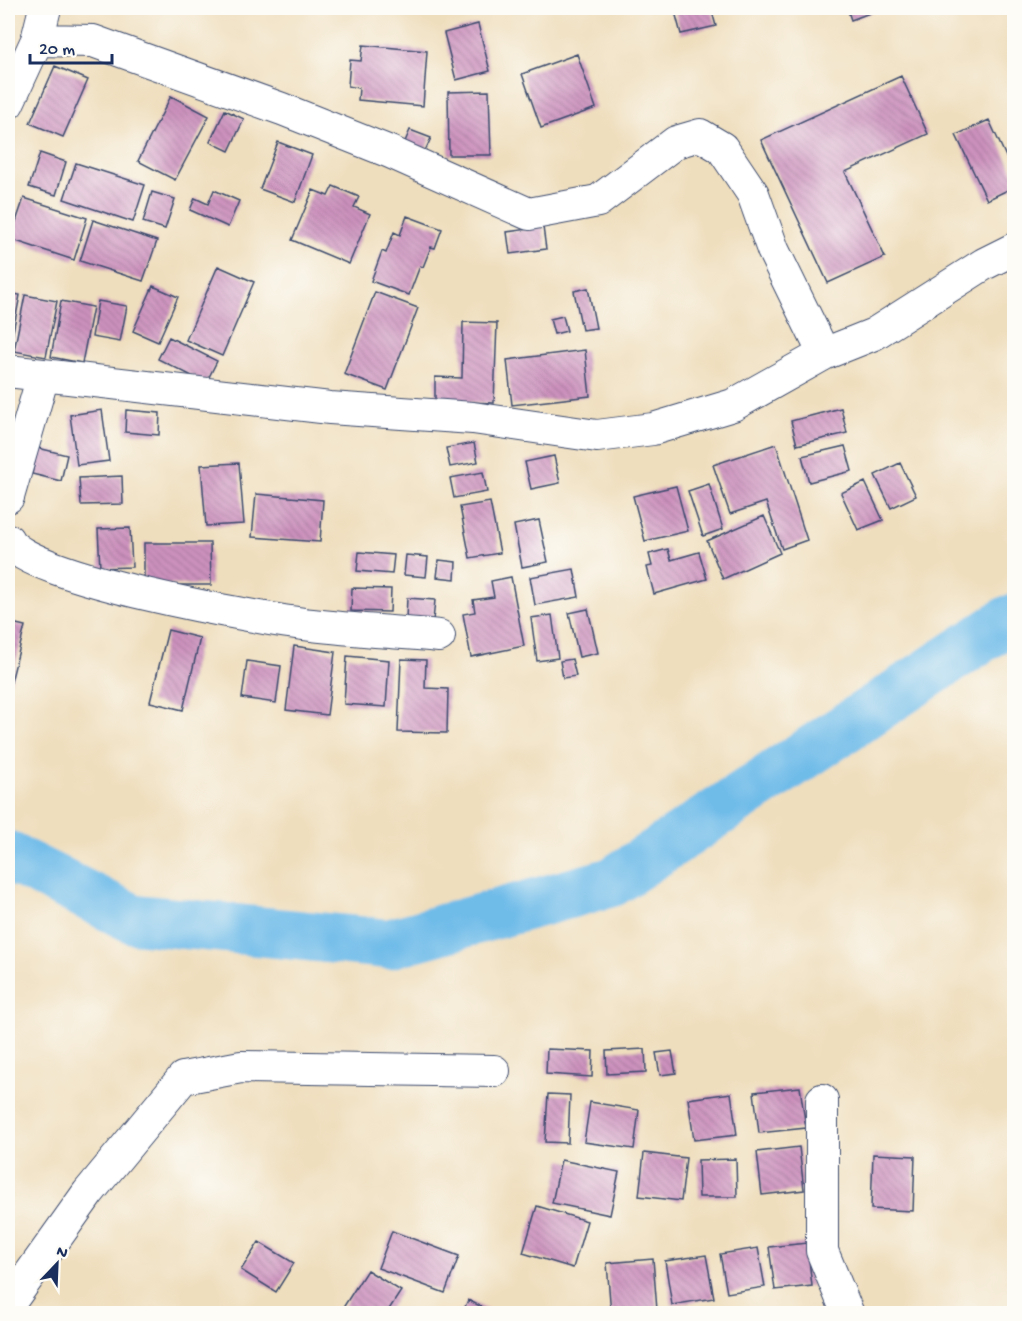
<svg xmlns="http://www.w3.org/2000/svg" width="1022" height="1321" viewBox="0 0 1022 1321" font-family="'Gochi Hand',sans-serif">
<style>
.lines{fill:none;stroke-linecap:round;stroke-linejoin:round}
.river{stroke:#70bce9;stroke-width:50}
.building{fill:url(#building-back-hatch)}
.minor-casing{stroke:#3b496c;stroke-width:34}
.minor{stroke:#fff;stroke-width:32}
</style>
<defs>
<pattern id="building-back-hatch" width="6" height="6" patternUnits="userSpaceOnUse" patternTransform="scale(1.5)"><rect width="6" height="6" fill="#cd92be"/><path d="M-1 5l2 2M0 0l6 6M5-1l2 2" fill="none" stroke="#a6789e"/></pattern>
</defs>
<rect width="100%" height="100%" fill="#fdfcf7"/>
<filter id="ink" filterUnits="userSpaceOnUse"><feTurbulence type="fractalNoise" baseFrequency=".0167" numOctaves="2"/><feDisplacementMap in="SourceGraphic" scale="12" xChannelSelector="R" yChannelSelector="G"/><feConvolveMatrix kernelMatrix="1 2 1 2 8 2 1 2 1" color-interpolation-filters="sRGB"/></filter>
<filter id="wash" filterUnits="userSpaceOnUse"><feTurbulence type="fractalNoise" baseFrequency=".008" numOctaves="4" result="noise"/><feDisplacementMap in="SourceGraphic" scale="24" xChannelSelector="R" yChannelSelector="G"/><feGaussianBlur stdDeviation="1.35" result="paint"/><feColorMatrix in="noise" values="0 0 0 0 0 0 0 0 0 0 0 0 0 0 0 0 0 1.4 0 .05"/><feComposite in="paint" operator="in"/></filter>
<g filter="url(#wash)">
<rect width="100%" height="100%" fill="#efdebd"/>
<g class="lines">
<path class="river" d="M8,856L134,919L388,944L612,882L1009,620L1014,619"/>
</g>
<g id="blocks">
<path class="building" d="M674,8H711L716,26L681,34Z
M847,8H883L851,20Z
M478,24L490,71L456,80L444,33Z
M363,45L427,51L423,106L358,100L359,88L348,86L350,60L361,61Z
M577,54L596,108L541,128L522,74Z
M55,66L88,80L63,137L30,123Z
M901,76L928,134L845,172L885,257L828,283L761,140Z
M489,91L491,155H449L448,92Z
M171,96L209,116L175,180L138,161Z
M225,110L244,119L229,151L210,142Z
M989,120L1014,174V187L987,200L956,135Z
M410,130L431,138L424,153L404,144Z
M278,142L312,155L295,202L260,189Z
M40,153L66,162L56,195L29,187Z
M76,163L145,185L133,222L64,199Z
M333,186L359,197L354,207L370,214L349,264L292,240L313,190L328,196Z
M214,190L239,201L228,227L190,210L195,198L208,204Z
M152,192L175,199L165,229L143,222Z
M24,198L87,218L74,260L10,239Z
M407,216L442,229L435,248L431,247L423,267L420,266L409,295L371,281L382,251L386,253L394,232L400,235Z
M93,220L157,241L143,281L80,261Z
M543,227L546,249L510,254L507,232Z
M218,266L254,282L222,356L186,340Z
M153,286L178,297L158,342L133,331Z
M588,288L596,328L582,330L574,291Z
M375,292L418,308L387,390L344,374Z
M8,293L20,295L9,353H8Z
M25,295L57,301L46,357L14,351Z
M61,301L93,307L82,363L51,357Z
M98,301L127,306L120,342L92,337Z
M563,316L567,331L554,334L550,319Z
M463,322L497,323L494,403L435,401V377L462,378Z
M169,337L217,361L206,383L158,359Z
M585,350L590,396L512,405L507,360Z
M841,408L847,433L797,445L791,421Z
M102,410L109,461L77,465L70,415Z
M126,410L160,413L159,435L125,432Z
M474,443L478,462L450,467L446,448Z
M776,444L807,540L782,549L766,502L730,514L713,465Z
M845,446L852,471L809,482L802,456Z
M38,448L67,455L61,481L32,474Z
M554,456L560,483L531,489L525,462Z
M239,463L244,524L206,526L201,465Z
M900,463L916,496L891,508L875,475Z
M483,472L487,492L454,498L450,478Z
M122,476L123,504L81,505L79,478Z
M865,482L883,520L858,530L841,493Z
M709,484L723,529L703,536L688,491Z
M676,486L688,531L645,541L633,496Z
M256,494L323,500L320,542L252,537Z
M490,502L500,553L470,558L460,507Z
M764,516L780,553L723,579L707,541Z
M539,520L548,562L522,567L514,525Z
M130,528L132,567L100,568L98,529Z
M144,543H210L211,585H144Z
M668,549L671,560L699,552L707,579L654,594L647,567L652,566L649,554Z
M359,552L394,555L392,574L357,571Z
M406,555L428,557L426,577L404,575Z
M439,560L456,562L455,579L437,577Z
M574,569L579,597L535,605L530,577Z
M511,577L524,646L471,657L463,614L475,612L473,600L494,597L491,581Z
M352,588L391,589L390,612L351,611Z
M407,598L435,600L433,621L406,619Z
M588,609L598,653L579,657L569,613Z
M552,615L558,658L537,661L531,618Z
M8,622L25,626L11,682L8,681Z
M168,630L200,638L183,710L150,702Z
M294,646L335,652L327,715L286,710Z
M347,656L389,660L386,707L344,704Z
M401,659L426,660L425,688L448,689L447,733L398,732Z
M572,659L576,676L563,678L560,661Z
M247,661L281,666L276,703L242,698Z
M547,1049L593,1051L592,1077L546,1074Z
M645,1049L646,1072L607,1074L606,1051Z
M672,1051L676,1073L660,1075L656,1053Z
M800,1087L806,1128L759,1133L754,1092Z
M731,1093L737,1135L694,1140L688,1099Z
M548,1094L570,1095L568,1143L545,1142Z
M590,1102L639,1110L634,1149L584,1142Z
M799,1147L804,1190L762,1195L757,1152Z
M644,1153L686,1158L681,1201L639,1196Z
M873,1154L915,1156L913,1211L871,1209Z
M736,1159L737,1197H699L698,1160Z
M561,1160L619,1172L610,1215L552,1203Z
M537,1206L587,1221L573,1268L523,1253Z
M392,1231L459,1256L445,1293L378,1268Z
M259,1242L294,1263L276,1292L241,1270Z
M807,1243L812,1286L775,1290L769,1247Z
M758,1248L765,1287L727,1293L720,1254Z
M706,1255L714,1298L672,1305L665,1261Z
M653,1259L657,1310L611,1314L607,1263Z
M367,1270L401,1291L386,1314H339Z
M468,1300L496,1314H462Z"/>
</g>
</g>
<g filter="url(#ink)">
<use href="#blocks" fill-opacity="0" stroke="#3b496c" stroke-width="1.5"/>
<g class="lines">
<g class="minor-casing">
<path id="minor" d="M37,40L93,41L282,109L390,152L529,214L598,201L676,142L700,135L722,148L753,194L773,250L824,354
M8,103L37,40L45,8
M8,371L330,408L473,418L597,436L653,429L733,405L824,354L874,334L984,264L1014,249
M8,497L43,376
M8,540C24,577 264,620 312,625C354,630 397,632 439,636
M822,1100V1251L848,1314
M8,1305L88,1193L183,1078L241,1067L494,1071"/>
</g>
<use href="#minor" class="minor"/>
</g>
</g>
<rect width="1022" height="1321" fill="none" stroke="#fdfcf7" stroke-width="30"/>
<g transform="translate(57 1264) rotate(23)" stroke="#fdfcf7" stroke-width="4.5" paint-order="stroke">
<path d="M0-4.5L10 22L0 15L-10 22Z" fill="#1b2f5e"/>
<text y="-9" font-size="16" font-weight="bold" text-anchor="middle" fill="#1b2f5e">N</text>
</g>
<path d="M30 54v9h82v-9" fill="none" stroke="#1b2f5e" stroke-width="3"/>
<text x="39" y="54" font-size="18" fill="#1b2f5e" stroke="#fdfcf7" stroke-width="4.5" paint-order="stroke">20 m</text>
</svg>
